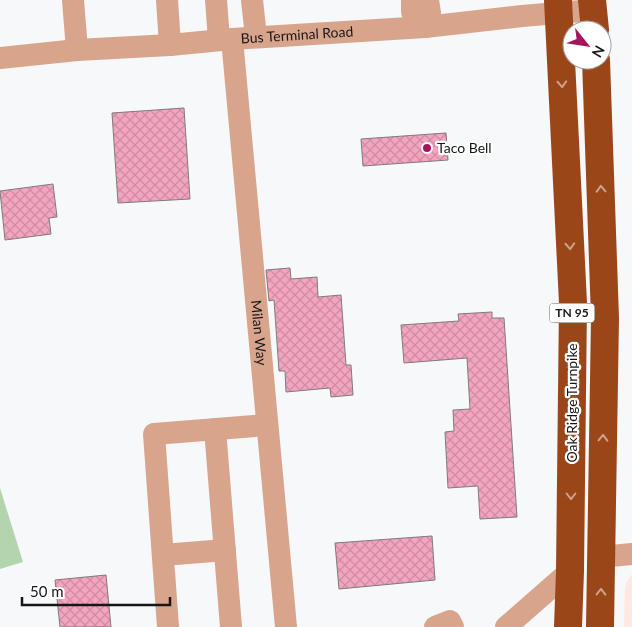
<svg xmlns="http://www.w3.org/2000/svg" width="632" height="627" viewBox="0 0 632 627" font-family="Lato,sans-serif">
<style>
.commercial{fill:#fde9e2}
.green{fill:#b2d5ae}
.building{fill:url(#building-cross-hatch);stroke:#7e7b7b}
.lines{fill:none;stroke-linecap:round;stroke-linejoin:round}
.minor{stroke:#d9a48c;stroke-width:22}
.highway{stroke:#9b4619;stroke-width:28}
.oneway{stroke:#cda28c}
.poi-dot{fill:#a4165b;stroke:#fff;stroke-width:2}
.labels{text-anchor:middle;stroke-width:4.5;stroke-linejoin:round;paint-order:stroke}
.shield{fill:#fff;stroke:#5c5c5d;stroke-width:1}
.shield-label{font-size:12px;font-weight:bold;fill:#161617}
.street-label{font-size:14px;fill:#161617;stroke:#fff}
.poi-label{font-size:14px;fill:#161617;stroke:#fff;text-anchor:start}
</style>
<defs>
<pattern id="building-cross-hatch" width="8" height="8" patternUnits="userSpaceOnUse" patternTransform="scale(1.25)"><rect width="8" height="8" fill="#f3a4be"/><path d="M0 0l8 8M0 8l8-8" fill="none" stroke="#d08ca3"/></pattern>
</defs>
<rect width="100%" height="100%" fill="#f6f8fa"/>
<path class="commercial" d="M632,574V627H624L625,587L628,580Z"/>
<path class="green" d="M0,488L23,562L0,569Z"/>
<path class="building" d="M184,108L190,199L118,203L112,113Z
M446,133L448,160L363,166L361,139Z
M53,184L57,217L49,218L51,234L5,240L0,191Z
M290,268L291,279L317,277L318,297L341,295L346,365H351L353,395L331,397L330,388L286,392L285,371H279L274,300L269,301L266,270Z
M492,312V318H504L517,517L480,519L478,486L448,488L445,432L454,431L453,410L470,409L467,358L404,363L401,325L459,321L458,314Z
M432,536L435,580L339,589L335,543Z
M106,575L111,627H60L55,580Z"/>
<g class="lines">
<g class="minor">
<path d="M73,0L77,50"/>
<path d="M167,0L170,45"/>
<path d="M216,0L219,40"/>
<path d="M252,0L256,37"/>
<path d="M412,0V12L425,27"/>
<path d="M425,27L430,13L428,0"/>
<path id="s1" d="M232,39L286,627"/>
<path id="s2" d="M0,58L77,50L170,45L232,39L425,27L522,16L593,10"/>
<path d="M215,429L231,627"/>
<path d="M163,555L225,550"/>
<path d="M601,557L632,554"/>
<path d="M168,627L154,434L267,425"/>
<path d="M435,627L450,621L453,627"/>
<path d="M506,627L570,571"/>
</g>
<path class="highway" d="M558,0L573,303L570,571L568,627
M592,0L595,30
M596,60L605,318L600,627"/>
</g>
<defs><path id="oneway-chevron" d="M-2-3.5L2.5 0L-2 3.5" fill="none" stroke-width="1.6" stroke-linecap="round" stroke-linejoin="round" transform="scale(1.25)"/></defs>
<g class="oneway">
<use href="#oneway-chevron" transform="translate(562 84) rotate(87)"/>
<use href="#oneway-chevron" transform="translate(601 189) rotate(-92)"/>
<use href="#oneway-chevron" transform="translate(570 246) rotate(87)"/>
<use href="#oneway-chevron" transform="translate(603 438) rotate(-89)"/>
<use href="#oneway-chevron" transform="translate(571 496) rotate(90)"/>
<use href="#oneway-chevron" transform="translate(601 592) rotate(-89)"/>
</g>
<circle class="poi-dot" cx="427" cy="148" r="5"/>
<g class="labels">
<rect class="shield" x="549.5" y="303.5" width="45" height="19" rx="4"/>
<g class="shield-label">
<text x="572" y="317">TN 95</text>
</g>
<g class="street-label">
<text dy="5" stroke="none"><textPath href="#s2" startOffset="298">Bus Terminal Road</textPath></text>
<text dy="5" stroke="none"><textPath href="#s1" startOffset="295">Milan Way</textPath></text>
<text transform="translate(572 403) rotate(-90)" y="5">Oak Ridge Turnpike</text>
</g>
<g class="poi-label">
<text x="437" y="153">Taco Bell</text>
</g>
</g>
<g transform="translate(587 45) rotate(120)"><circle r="24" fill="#ffffff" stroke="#a2a2a2"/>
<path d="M0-4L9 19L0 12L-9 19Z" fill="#a4165b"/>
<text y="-8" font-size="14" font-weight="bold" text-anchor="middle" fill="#161617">N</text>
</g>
<path d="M22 597v8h148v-8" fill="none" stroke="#161617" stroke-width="2.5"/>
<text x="30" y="597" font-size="15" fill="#161617" stroke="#ffffff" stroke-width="4" paint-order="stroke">50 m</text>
</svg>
